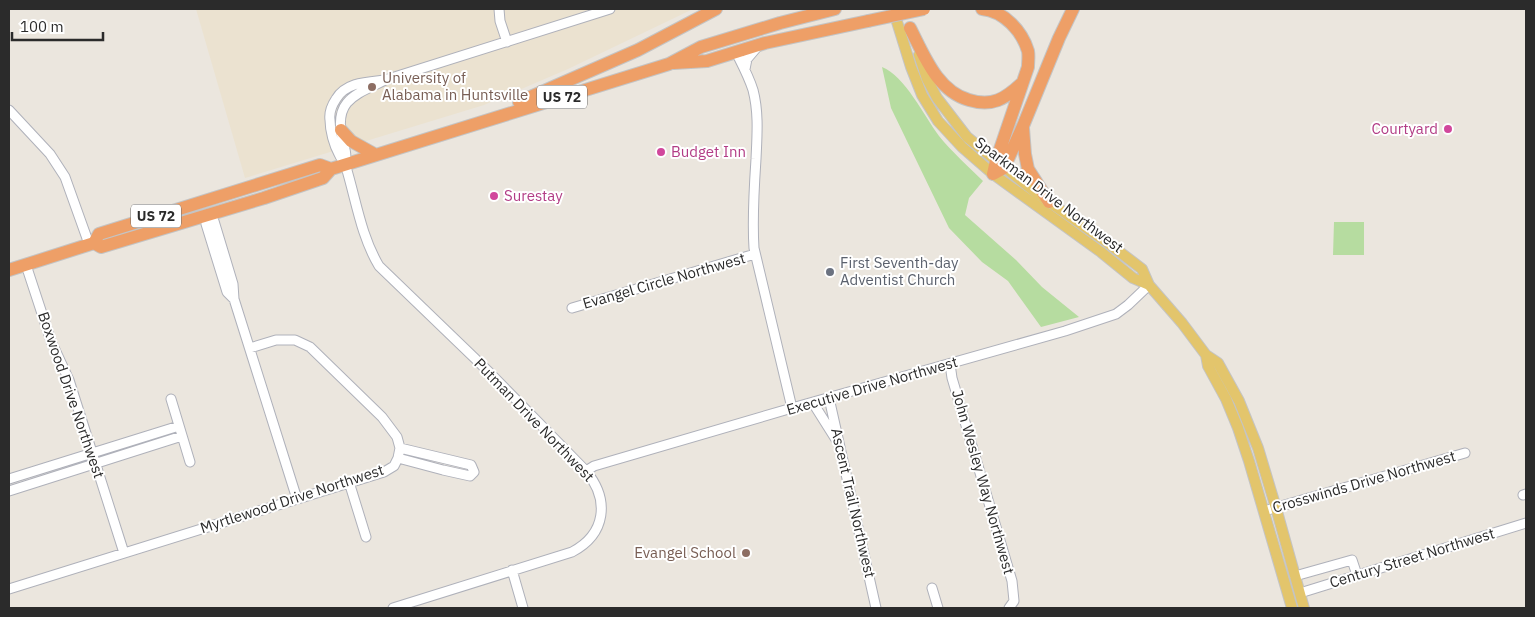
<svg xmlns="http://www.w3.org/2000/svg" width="1535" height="617" viewBox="0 0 1535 617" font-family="'IBM Plex Sans',sans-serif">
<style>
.education{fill:#ebe2d0}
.green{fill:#b6dca0}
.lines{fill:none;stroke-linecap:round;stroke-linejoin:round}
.minor-casing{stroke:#afb1ba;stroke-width:11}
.major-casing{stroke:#c4c4c4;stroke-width:12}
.highway-casing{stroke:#c4c4c4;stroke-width:14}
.minor{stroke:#fff;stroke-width:9}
.major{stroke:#e3c56c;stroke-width:10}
.highway{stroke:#ee9f67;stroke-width:12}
.highway-bridge-casing{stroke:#c4c4c4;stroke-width:14;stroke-linecap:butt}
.highway-bridge{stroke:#ee9f67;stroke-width:12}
.education-dot{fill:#8d6e63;stroke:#fff;stroke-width:2}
.hotel-dot{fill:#d1479c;stroke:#fff;stroke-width:2}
.worship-dot{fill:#6b7280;stroke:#fff;stroke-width:2}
.labels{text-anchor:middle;stroke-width:4;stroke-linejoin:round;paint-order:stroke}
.shield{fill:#fff;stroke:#6b6b6b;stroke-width:1}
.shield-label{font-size:14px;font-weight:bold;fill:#2b2b2b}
.education-label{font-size:15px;fill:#785e54;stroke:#fff;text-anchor:start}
.hotel-label{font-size:15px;fill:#b23c85;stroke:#fff;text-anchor:start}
.street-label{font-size:15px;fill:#2b2b2b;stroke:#fff}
.worship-label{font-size:15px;fill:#5b616d;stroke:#fff;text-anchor:start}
</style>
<rect width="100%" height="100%" fill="#ebe6de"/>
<path class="education" d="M196,9H693L568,69L484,105L245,178Z"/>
<path class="green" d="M882,67C905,76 924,116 939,136C952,152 968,166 983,181L969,198L965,215L1016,260L1042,287L1079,317L1041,327L1008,281L982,262L949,228L891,108Z
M1334,222H1364V255H1333Z"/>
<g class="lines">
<g class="minor-casing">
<path id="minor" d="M499,9L500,21L507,42
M736,52C742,64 749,77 753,90C759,113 757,136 756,159C754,189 752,218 754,248L792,408
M745,69L747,59L758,46
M385,80C368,82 346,82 336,99C332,105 329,113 330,120C330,131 334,145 339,154C341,159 345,162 346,167C356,200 361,236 379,266L489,372L586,471C610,500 606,534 572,552L393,608
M9,110L50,154L65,177L89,244
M345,165C347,151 345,151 342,138C334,100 355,95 385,80L610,9
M208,215L209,219L206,224L227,292L234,299
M209,219L214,221L233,284L234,299L297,499
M26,265L51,341L69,380L124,553
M572,308L755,254
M950,364L952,378L1012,581L1014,601L1009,608
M829,398L876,608
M171,399L190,462
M813,403L837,441
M398,458L443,470L470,476L474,472L471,465L400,448
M586,471L594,466L792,408L1065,331L1116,314L1128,305L1149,285
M9,479L179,426
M349,482L366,537
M9,491L182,436
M1523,495L1526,494
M1264,511L1465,453
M512,570L523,608
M1295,576L1352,560L1357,575
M932,588L938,608
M9,589L384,472L394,466L398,458L400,448L397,437L382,417L310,347L295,340H276L250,348
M1300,593L1526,523"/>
</g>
<g class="major-casing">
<path id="major" d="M893,9L911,67L922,95L938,121L962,147L993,174L1101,252L1133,278L1149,285
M919,55L927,79L937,98L967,137L1039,195L1108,243L1142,269L1149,285L1182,323L1206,355L1218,363L1239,401L1258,448L1276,508L1304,608
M1206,355L1208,366L1226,399L1238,428L1249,461L1292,608"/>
</g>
<g class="highway-casing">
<path id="highway" d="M982,9C1004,11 1022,31 1028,51C1029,56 1028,62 1028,67L996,161L993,174
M910,28C924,55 937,91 969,100C992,107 1005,99 1021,84
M674,63L707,61L765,43L868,21
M519,102L638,50L716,9
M1023,128L1025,154L1028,169L1049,202
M341,130L351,141L376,155
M993,174L1004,168L1023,126L1059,38L1073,9
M94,243L101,247L264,198L323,178L331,169L669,64L701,47L780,23L835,9
M9,270L94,243L99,234L320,165L331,169"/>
</g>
<use href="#minor" class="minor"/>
<use href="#major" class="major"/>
<use href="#highway" class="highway"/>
<g class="highway-bridge-casing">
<path id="highway-bridge" d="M868,21L924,9"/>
</g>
<use href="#highway-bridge" class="highway-bridge"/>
</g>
<g class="education-dot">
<circle cx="372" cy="87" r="5"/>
<circle cx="746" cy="553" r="5"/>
</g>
<g class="hotel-dot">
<circle cx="1448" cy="129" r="5"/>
<circle cx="661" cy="152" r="5"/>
<circle cx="494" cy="196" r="5"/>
</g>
<circle class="worship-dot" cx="830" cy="272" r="5"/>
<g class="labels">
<g class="shield">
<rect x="537" y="85.5" width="50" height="23" rx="4"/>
<rect x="131" y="204.5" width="50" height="23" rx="4"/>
</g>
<g class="shield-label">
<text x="562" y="102">US 72</text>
<text x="156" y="221">US 72</text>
</g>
<g class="education-label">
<text x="382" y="83">University of<tspan x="382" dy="17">Alabama in Huntsville</tspan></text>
<text x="736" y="558" text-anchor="end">Evangel School</text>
</g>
<g class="hotel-label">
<text x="1438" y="134" text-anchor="end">Courtyard</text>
<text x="671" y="157">Budget Inn</text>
<text x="504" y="201">Surestay</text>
</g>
<g class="street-label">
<text transform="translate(1049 195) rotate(37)" y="5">Sparkman Drive Northwest</text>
<text transform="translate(664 281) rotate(-16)" y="5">Evangel Circle Northwest</text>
<text transform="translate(872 386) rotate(-16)" y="5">Executive Drive Northwest</text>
<text transform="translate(71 395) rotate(71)" y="5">Boxwood Drive Northwest</text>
<text transform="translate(534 420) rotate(46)" y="5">Putman Drive Northwest</text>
<text transform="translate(983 482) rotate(74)" y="5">John Wesley Way Northwest</text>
<text transform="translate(1364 482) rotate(-16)" y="5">Crosswinds Drive Northwest</text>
<text transform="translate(292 499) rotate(-18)" y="5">Myrtlewood Drive Northwest</text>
<text transform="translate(853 503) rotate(77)" y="5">Ascent Trail Northwest</text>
<text transform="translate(1412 558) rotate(-17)" y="5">Century Street Northwest</text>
</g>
<g class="worship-label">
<text x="840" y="268">First Seventh-day<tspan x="840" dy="17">Adventist Church</tspan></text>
</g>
</g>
<rect width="1535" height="617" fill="none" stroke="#2b2b2b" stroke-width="20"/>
<path d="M12 32v8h91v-8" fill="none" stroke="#2b2b2b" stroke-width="2.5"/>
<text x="20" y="32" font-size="15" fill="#2b2b2b" stroke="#ffffff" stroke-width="4" paint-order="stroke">100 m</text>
</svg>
